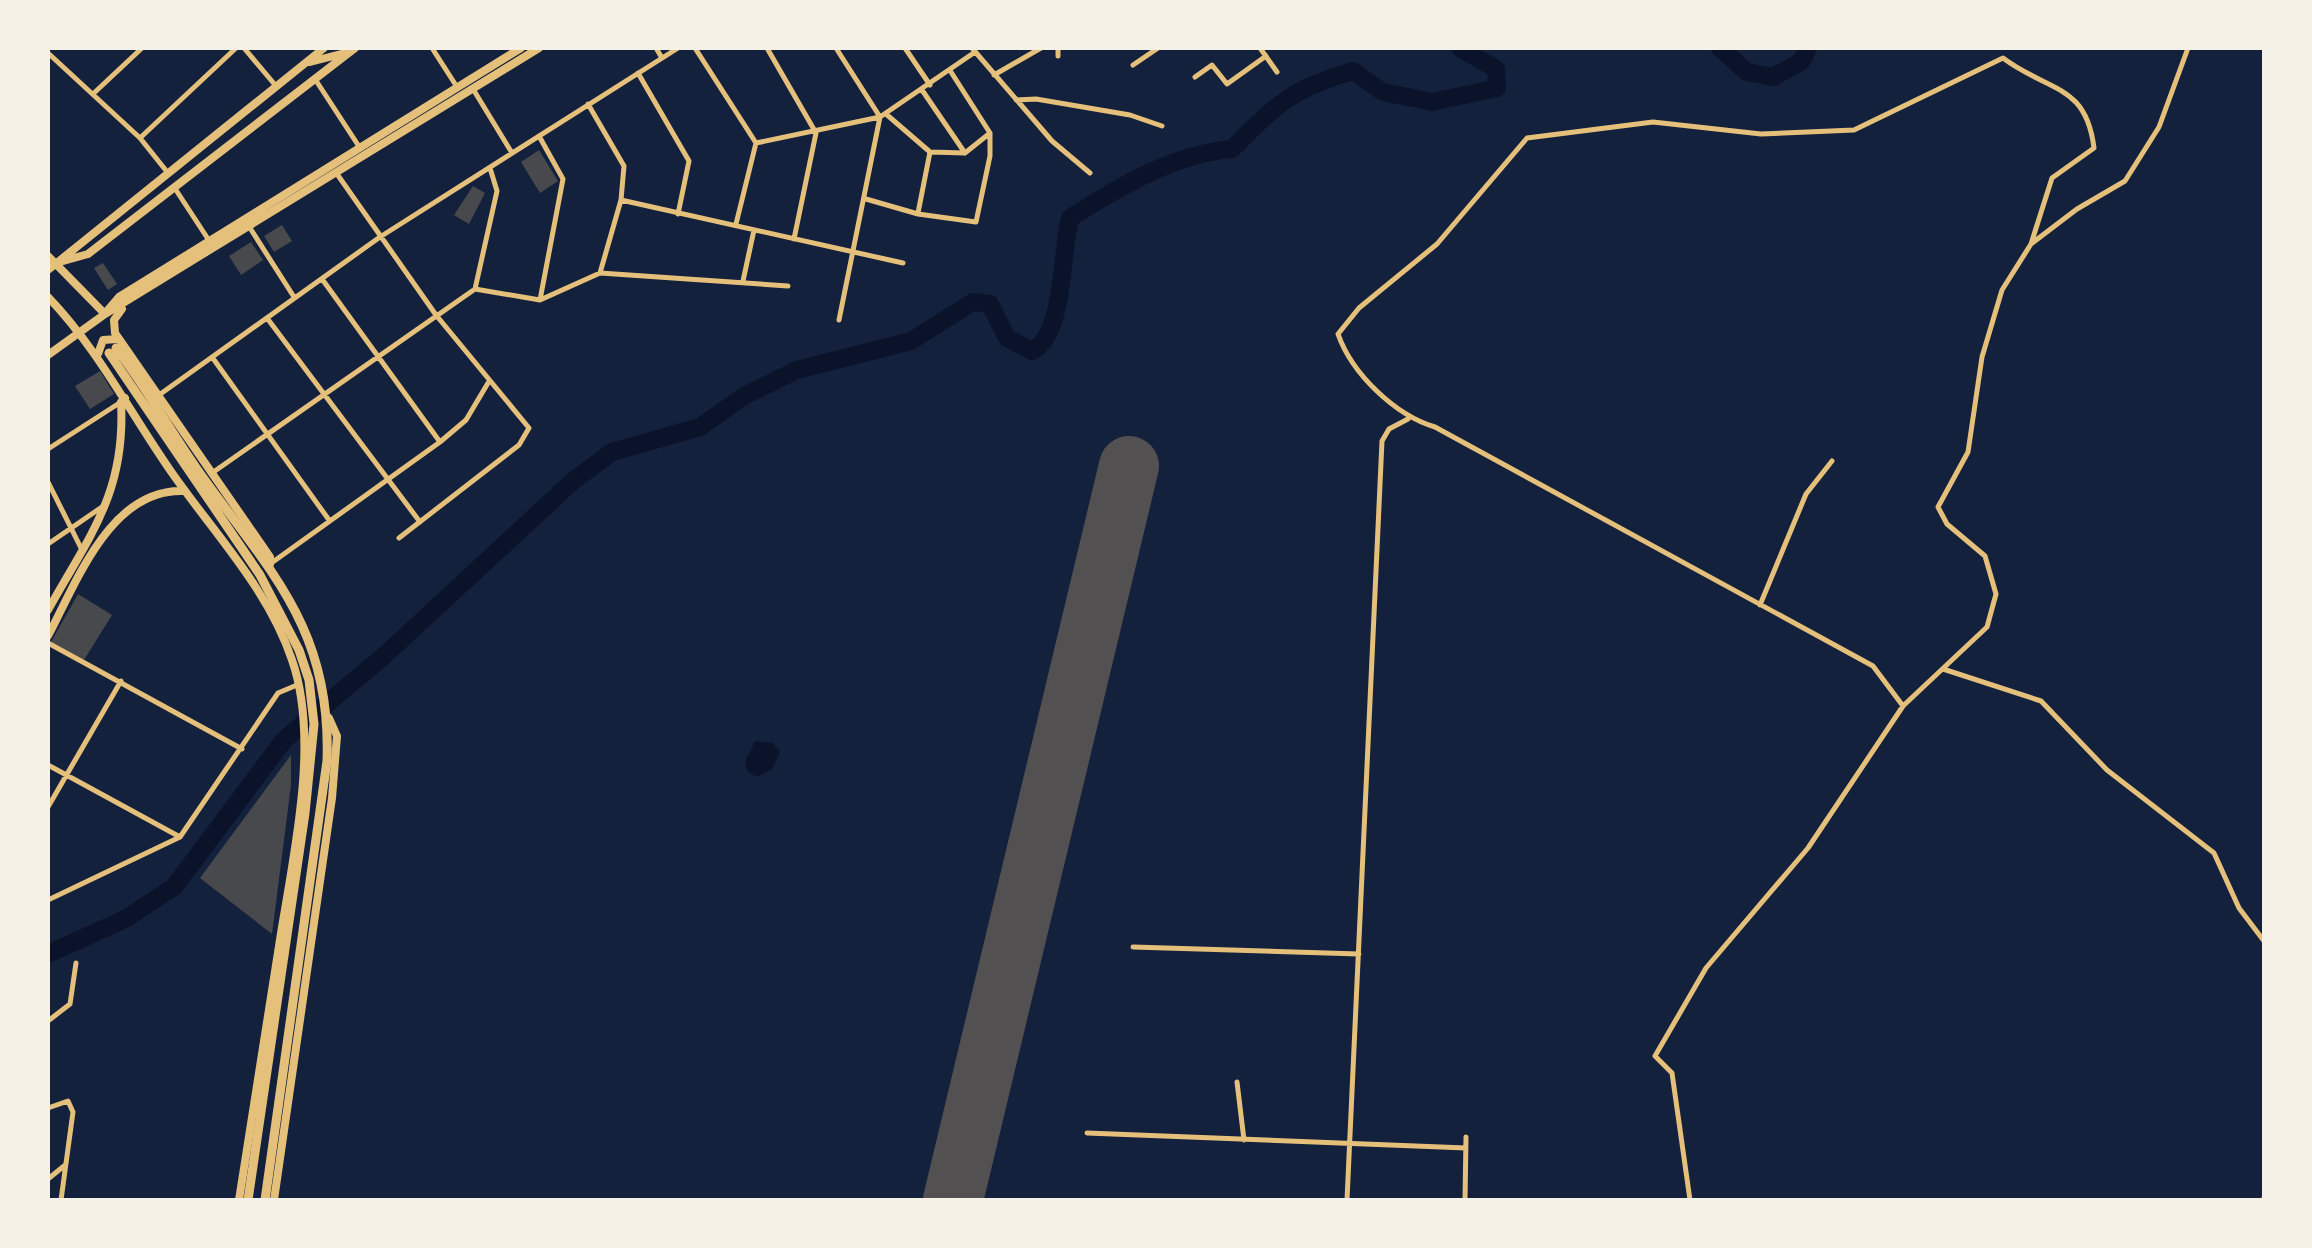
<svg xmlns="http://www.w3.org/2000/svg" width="2312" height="1248" viewBox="0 0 2312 1248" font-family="'Space Grotesk',sans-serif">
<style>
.water{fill:#0b132b}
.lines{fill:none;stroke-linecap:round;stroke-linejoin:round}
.river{stroke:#0b132b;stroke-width:18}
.runway{stroke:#525050;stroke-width:60}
.building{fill:#48494c}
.minor{stroke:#e5c07b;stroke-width:5}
.secondary{stroke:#e5c07b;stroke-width:8}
.primary{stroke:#e5c07b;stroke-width:9}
</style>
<rect width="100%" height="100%" fill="#14213d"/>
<path class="water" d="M755,741L773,743L780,752L772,769L757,777L748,772L745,762Z"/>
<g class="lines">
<path class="river" d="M1720,48L1747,72L1773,77L1802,61L1808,48
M48,954L125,919L174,887L284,740L386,654L573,481L612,452L700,427L744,396L797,370L911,341L973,302L990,304L1007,338L1032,351C1065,334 1061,252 1070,218C1119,187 1173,154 1232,149C1277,104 1291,89 1353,71L1383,92L1432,102L1497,88L1496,69L1460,48"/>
<path class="runway" d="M953,1200L1129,466"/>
</g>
<path class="building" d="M539,150L558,181L540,193L521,162Z
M473,186L485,193L469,224L454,215Z
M282,225L292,241L274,252L264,236Z
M251,242L263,260L241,275L229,256Z
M103,263L117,284L108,290L94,268Z
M100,371L114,394L90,409L75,386Z
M78,594L112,615L84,660L51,642Z
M291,755V785L272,934L200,878Z"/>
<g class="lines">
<path class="minor" d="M244,48L276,86
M432,48L457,87
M656,48L662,58
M695,48L756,143L736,224
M767,48L816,133L794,239
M836,48L880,117L839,320
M905,48L930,85
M972,48L1052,141L1090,173
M1260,48L1277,72
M48,53L140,138L168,173
M1058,56V48
M1133,65L1158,48
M638,73L689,161L678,214
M994,75L1041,48
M1195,77L1212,65L1227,84L1266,56
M315,79L360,148
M473,89L512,153
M922,90L965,153
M94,93L142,48
M1016,100L1036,99L1130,115L1162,126
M588,104L624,166L621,200L600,273
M886,114L930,152L965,153L990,133
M539,136L563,179L540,300
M140,138L236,48
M756,143L880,117L975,52
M337,174L436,315L529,428L519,445L399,538
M174,187L210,242
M866,199L918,214L976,222L990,156V133L951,72
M621,200L903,263
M918,213L930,152
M250,228L294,297
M600,273L788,286
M322,279L440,442
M743,281L754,230
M475,289L497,191L490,168
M540,300L600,273
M267,318L420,522
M212,357L329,520
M159,395L380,237L678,48
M48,449L121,402
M212,473L475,289L540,300
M48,482L82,550
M48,544L102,507
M270,564L440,442L466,420L488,383
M1760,605L1806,494L1832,461
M48,643L242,749
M1943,669L2041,701L2107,770L2214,853L2239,908L2264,941
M1903,706L1873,666L1435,427C1395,415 1352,374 1338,334L1359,308L1437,244L1527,138L1653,122L1761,134L1854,130L2003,58C2048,92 2086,83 2094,148L2052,178L2031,244
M48,765L180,837
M48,807L121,681
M48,900L180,837L278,693L297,685
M1133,947L1359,954
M48,1021L70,1004L76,963
M1237,1082L1244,1140
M48,1108L68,1101L73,1112L61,1200
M1087,1133L1466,1148
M48,1179L64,1166
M1347,1200L1382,441L1389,429L1408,419
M1465,1200L1466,1137
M1690,1200L1672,1073L1655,1056L1706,968L1808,848L1903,706L1987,627L1996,594L1985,556L1947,524L1938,507L1968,452L1982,357L2002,290L2031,244L2077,209L2125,181L2159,127L2188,48
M2264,1200V1198"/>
<path class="secondary" d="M310,62L345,53
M48,256L105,314
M56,263L88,254L355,48
M48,270L324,48
M48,297C98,349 129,411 170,470C212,531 268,588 292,660C321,743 292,860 279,946C265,1031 252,1116 239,1200
M122,309L114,320L115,333L270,557V564
M107,311L119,297L521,48
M98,354L103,340L118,339
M48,355L105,314L539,48
M48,610C90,535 126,492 121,402L125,398
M48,636C77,581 111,488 184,491
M274,1200L332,798L337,736L329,718"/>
<path class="primary" d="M116,348C146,387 169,429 197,469C268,570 332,627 327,761L265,1200
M109,353L260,575L299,650L309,680L314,724L305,813L248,1200"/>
</g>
<rect width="2312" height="1248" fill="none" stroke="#f6f1e7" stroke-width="100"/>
</svg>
